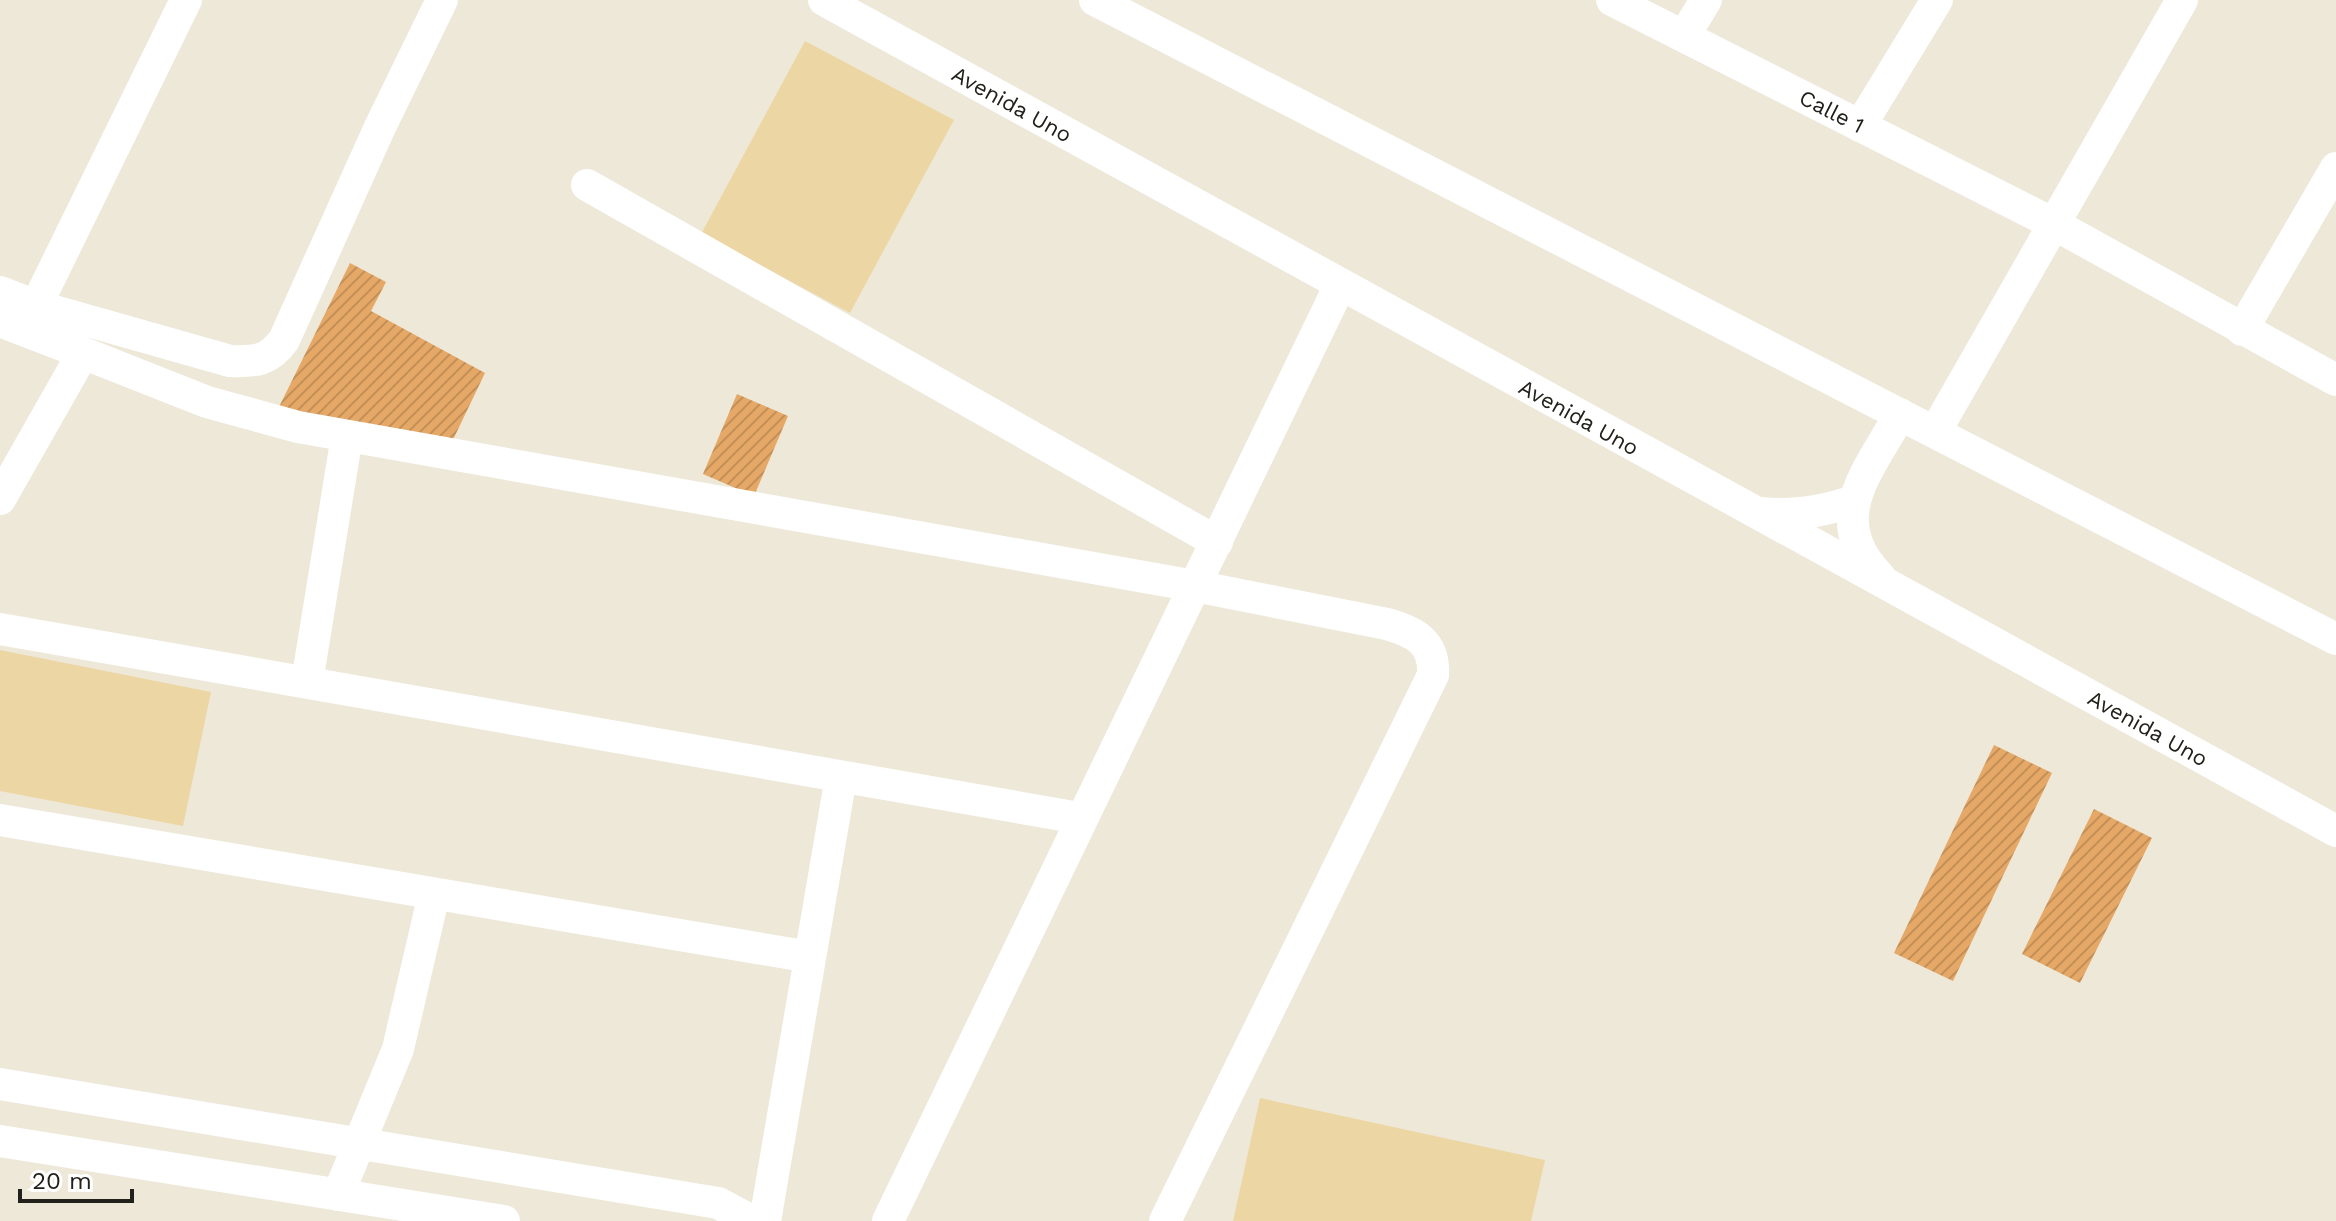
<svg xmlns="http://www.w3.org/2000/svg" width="2336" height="1221" viewBox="0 0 2336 1221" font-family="'Work Sans',sans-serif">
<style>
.green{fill:#ecd7a4}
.building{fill:url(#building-hatch)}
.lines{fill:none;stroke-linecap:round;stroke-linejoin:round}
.minor{stroke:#fff;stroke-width:32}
.labels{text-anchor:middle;stroke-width:8;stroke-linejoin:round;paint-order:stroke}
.street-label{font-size:22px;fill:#22201a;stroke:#fff}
</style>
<defs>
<pattern id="building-hatch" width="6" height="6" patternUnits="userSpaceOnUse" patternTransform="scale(2)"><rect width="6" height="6" fill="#e5a866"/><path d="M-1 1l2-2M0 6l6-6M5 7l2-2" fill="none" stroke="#c49058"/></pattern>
</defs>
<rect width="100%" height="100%" fill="#eee8d9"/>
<path class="green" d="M805,41L954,120L850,313L701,234Z
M0,650L211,692L183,826L0,791Z
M1260,1098L1545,1160L1531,1221H1233Z"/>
<path class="building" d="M350,263L386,282L371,311L485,373L450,446L277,411Z
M737,394L788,416L754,496L703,474Z
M1994,745L2052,773L1953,981L1894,953Z
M2094,809L2152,838L2080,983L2022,954Z"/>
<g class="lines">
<path class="minor" d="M824,0L2336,831
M1095,0L2336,639
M1612,0L2052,223L2336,380
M1684,36L1706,0
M1860,126L1937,0
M587,185L1217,542
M0,292L36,306L230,361C255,362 269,361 284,340L380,127L442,0
M36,306L186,0
M0,321L83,353L0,499
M2242,330L2336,168
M83,353L207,402L298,427L1195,586L1387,624C1415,632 1435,642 1433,675L1165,1221
M1935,432L2182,0
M1760,513C1793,516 1820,512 1851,502
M1880,577C1823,518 1868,473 1900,414
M0,629L1079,818
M307,682L347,436
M0,820L810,957
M0,1084L718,1203L752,1221
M0,1141L504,1221
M338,1195L398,1049L434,894
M765,1221L841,777
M888,1221L1340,285"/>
</g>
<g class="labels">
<g class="street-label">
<text transform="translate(1012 104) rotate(29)" y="8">Avenida Uno</text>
<text transform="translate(1832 111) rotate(27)" y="8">Calle 1</text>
<text transform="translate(1579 417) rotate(29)" y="8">Avenida Uno</text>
<text transform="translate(2148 728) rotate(29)" y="8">Avenida Uno</text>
</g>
</g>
<path d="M20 1189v12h112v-12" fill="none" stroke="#22201a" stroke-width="4"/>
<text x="32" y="1189" font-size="24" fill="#22201a" stroke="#ffffff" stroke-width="6" paint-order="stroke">20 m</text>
</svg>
